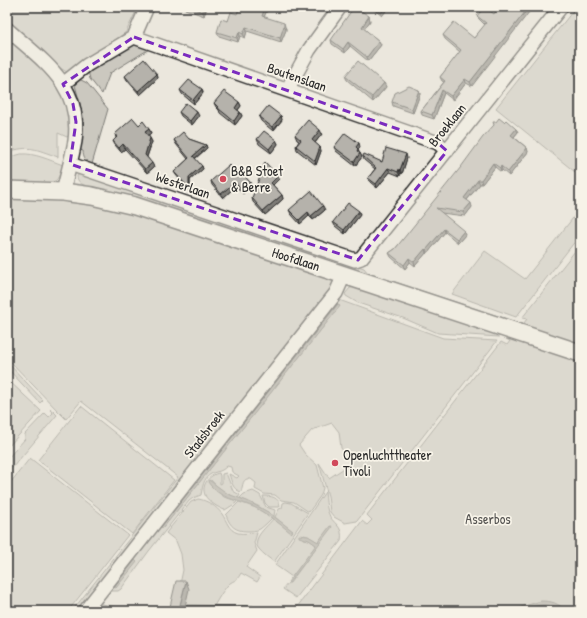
<svg xmlns="http://www.w3.org/2000/svg" width="587" height="618" viewBox="0 0 587 618" font-family="'Patrick Hand',sans-serif">
<style>
.green{fill:#cbc8bf;stroke:#7b7a75;fill-rule:evenodd}
.water{fill:#a29f98;stroke:#72716c}
.lines{fill:none;stroke-linecap:round;stroke-linejoin:round}
.shore{stroke:#5b5957;stroke-width:1}
.minor-casing{stroke:#2b2b2b;stroke-width:16}
.tertiary-casing{stroke:#2b2b2b;stroke-width:20}
.minor{stroke:#f7f3e8;stroke-width:13}
.tertiary{stroke:#f7f3e8;stroke-width:17}
.wall{fill:#9c9993;stroke:#2b2b2b}
.shaded-wall{fill:#7f7d78;stroke:#2b2b2b}
.building{fill:#b5b2ab;stroke:#2b2b2b}
.marked{fill:none;stroke:#7b2cbf;stroke-width:3;stroke-dasharray:8 5;stroke-linejoin:round}
.poi-dot{fill:#d1495b;stroke:#f7f3e8;stroke-width:1.5}
.labels{text-anchor:middle;stroke-width:3.5;stroke-linejoin:round;paint-order:stroke}
.street-label{font-size:14px;fill:#2b2b2b;stroke:#f7f3e8}
.poi-label{font-size:14px;fill:#2b2b2b;stroke:#f7f3e8;text-anchor:start}
.park-label{font-size:14px;fill:#535250;stroke:#f7f3e8}
</style>
<rect width="100%" height="100%" fill="#ebe7dd"/>
<filter id="ink" filterUnits="userSpaceOnUse"><feTurbulence type="fractalNoise" baseFrequency=".025" numOctaves="2"/><feDisplacementMap in="SourceGraphic" scale="8" xChannelSelector="R" yChannelSelector="G"/><feConvolveMatrix kernelMatrix="1 2 1 2 8 2 1 2 1" color-interpolation-filters="sRGB"/></filter>
<g filter="url(#ink)">
<path class="green" d="M7,7H138L126,32L72,71L67,72L60,68L7,20Z
M576,7H580V176L496,108Z
M7,37C29,57 67,85 70,116C70,123 70,129 69,135L67,137L58,133V157C35,149 31,145 7,152Z
M135,44L151,48L110,73L102,94L90,79L88,71L121,51Z
M79,79L87,83L108,109L92,164C86,162 83,158 83,151L80,150L84,120L79,100L75,85Z
M21,154C35,153 49,160 63,165C59,175 60,179 50,184L7,181V158Z
M80,174L343,262V267L87,187C82,184 77,182 77,176Z
M7,198L65,199L107,205L333,278L336,284L80,611H72L178,477L81,401L66,419L58,411L7,358Z
M580,209V235L516,317L452,294L485,251L525,279Z
M580,249V611H294L362,521L367,525L372,520L367,515L501,342L507,345L510,341L506,339C507,332 515,329 517,322L523,324L527,319L522,318L575,251Z
M352,264L364,268L368,273L510,320L512,322L349,270V266Z
M356,287L502,334L499,337L438,333L403,318L358,303L346,296L345,294L350,288Z
M339,300L443,338L497,341L357,521L345,523L334,517L330,512L328,496L319,463L329,478L352,463L341,448L339,432L332,423L312,430L299,445L305,454L317,465L323,488L321,495L309,512L294,502L281,500L275,495L264,494L255,489L256,483L251,479C242,477 243,486 241,492C232,489 232,482 229,474L237,478L239,476L232,472L231,467L227,466C223,470 221,471 216,472C204,475 203,484 201,495L193,498L189,501L149,551L121,589L118,591H105ZM338,304L340,306L163,528L161,527Z
M7,362L43,400L40,403L7,368Z
M7,379L41,411L7,448Z
M81,406L174,480L132,534L38,460Z
M51,409L57,415L7,474V459L25,439V434L45,413L49,417L53,413L50,410Z
M30,458L128,535L68,611H7V487Z
M219,473L220,476V484L222,483V474L226,473L233,491L240,495L238,498C227,495 219,489 211,480V486L224,497L237,501L236,503L225,510C220,509 207,501 205,495C201,485 209,475 219,473Z
M253,491L260,495L266,507L275,510L274,516L258,506L240,498L244,494Z
M325,492C326,499 326,506 328,512C332,525 344,524 341,541L296,598L283,589L288,583H290L332,526H331L318,542L308,536L304,535V539L309,540L316,545L292,577L275,565Z
M263,496C271,496 279,497 280,506L279,507H269L265,503Z
M198,499C207,500 217,507 222,514C227,521 228,530 238,533C244,534 251,533 257,533L254,543L257,551L246,567L260,577L257,582L241,573C236,583 233,579 227,586C221,593 216,603 211,611H184L179,589L183,570L181,554L176,541L166,533L191,502Z
M239,502L256,508L272,518C268,522 264,526 260,529C256,531 251,531 247,531C235,531 230,526 226,515Z
M286,502L291,503L308,513L274,562C269,558 263,554 259,549C250,539 268,526 273,519L293,532L275,517L279,509L282,508L283,503Z
M98,603L127,610L126,611H115L99,607L95,611H88Z"/>
<path class="water" d="M338,304L340,306L163,528L161,527Z
M209,480L228,494L247,501L268,512L293,531L291,533C280,524 269,515 256,508C238,499 220,500 208,482Z
M330,526L332,527L289,583L288,582L316,545L309,540L299,537V535L308,536L318,542Z
M135,560L137,562L116,588L114,587Z
M541,601C552,601 558,603 566,611H515L521,607Z"/>
<g class="lines">
<path class="shore" d="M522,611C534,605 550,601 561,611"/>
<g class="minor-casing">
<path id="minor" d="M7,29C44,62 82,85 75,141C72,158 67,175 63,192
M134,37L438,143L447,151
M63,84L87,65L134,37L147,7
M287,90L309,50L340,7
M70,164L355,260L361,258L365,253L561,7
M85,611L336,293L344,275"/>
</g>
<g class="tertiary-casing">
<path id="tertiary" d="M7,190L63,192L92,196L135,206L580,353"/>
</g>
<use href="#minor" class="minor"/>
<use href="#tertiary" class="tertiary"/>
</g>
<path class="wall" d="M184,7H207L204,16L185,9Z
M240,7H268L264,17L286,28V30L281,42L247,31L245,38L240,36L238,42L219,36L217,32L228,21L237,14Z
M372,7H389L382,16L372,8Z
M494,14L472,86L466,83L453,100L444,93L434,119L422,115L421,111L444,82L442,81L440,77L460,52L445,39L443,35L474,38L485,25L479,19L477,16Z
M369,16L370,21L364,29L379,41L381,45L368,61L350,46L345,53L332,44L331,40Z
M157,74L158,78L140,95L127,80L125,76Z
M345,76L384,83L386,87L373,102L347,80Z
M202,89L203,93L194,104L182,94L180,90Z
M419,90L420,94L413,113L393,106L392,102Z
M239,102L241,106L238,110L240,112L242,116L235,125L220,113L219,110L216,107L214,103Z
M179,112L199,116L192,125L181,116Z
M281,116L282,120L273,131L261,121L259,117Z
M504,122L516,129L518,132L514,137L527,148L528,152L509,176L502,170L501,172L495,167L482,184H480L467,200L472,207L465,216L441,213L465,235L458,243L445,232L427,254L426,253L415,266L410,262L405,269L391,257L389,253L395,249Z
M139,125L149,129L151,133L148,135L150,138L152,142L147,157L154,167L147,173L125,149L121,152L115,145L113,141L116,138L115,134Z
M322,134L315,143L320,147L321,151L316,165L297,150L296,146L299,141L297,140L295,135Z
M189,139L206,145L207,148L195,159L202,166L203,169L190,180V192L176,175L174,172L188,159L176,144L174,140Z
M257,139L276,140L278,144L271,153L259,144Z
M334,147H360L358,150L362,157L355,166L336,151Z
M363,156L382,162L407,158L402,174L400,173V176L390,172L377,188L370,182L368,178L375,169L364,160Z
M236,173L251,186L243,194L236,186L223,198L212,185L211,181Z
M278,176L279,179L273,185L282,195L283,199L265,215L253,202L252,198Z
M289,210H325L313,220L309,216L300,224L291,214Z
M360,215L345,234L335,226L333,222Z"/>
<path class="shaded-wall" d="M204,7H207L204,16L203,12Z
M265,7H268L263,20L262,16Z
M385,7H389L382,16L381,13Z
M529,7H533L472,86L470,82Z
M369,16L370,21L363,31L362,27Z
M284,23L286,30L281,42L280,38Z
M246,27L247,31L245,38L243,34Z
M239,32L240,36L238,42L237,38Z
M379,41L381,45L368,61L367,57Z
M348,42L350,46L345,53L343,49Z
M157,74L158,78L140,95L138,91Z
M465,79L466,83L453,100L451,96Z
M384,83L386,87L373,102L372,97Z
M202,89L203,93L194,104L193,100Z
M419,90L420,94L413,113L412,109Z
M442,90L444,93L434,119L432,115Z
M239,102L241,106L236,112L235,108Z
M197,112L199,116L192,125L190,121Z
M240,112L242,116L235,125L234,121Z
M281,116L282,120L273,131L272,127Z
M149,129L151,133L147,136L145,132Z
M516,129L518,132L512,139L511,135Z
M320,130L322,134L313,145L312,140Z
M150,138L152,142L146,159L145,155Z
M276,140L278,144L271,153L269,149Z
M359,143L360,147L358,150L359,153L358,155L356,147Z
M123,144L125,149L121,152L119,148Z
M206,145L207,148L194,159L193,156Z
M320,147L321,151L316,165L315,161Z
M527,148L528,152L509,176L508,172Z
M360,153L362,157L355,166L354,162Z
M406,154L407,158L402,174L400,170Z
M152,163L154,167L147,173L145,169Z
M493,163L495,167L482,184L481,180Z
M202,166L203,169L190,180V192L189,188V177Z
M501,166L502,170L501,172L500,168Z
M388,168L390,172L377,188L376,184Z
M399,169L400,173V176L398,172Z
M278,176L279,179L272,186L271,183Z
M478,180L480,184L466,201L464,198Z
M235,182L236,186L223,198L221,194Z
M250,182L251,186L243,194L241,190Z
M282,195L283,199L265,215L263,211Z
M471,203L472,207L465,216L463,212Z
M323,206L325,210L313,220L311,216Z
M359,211L360,215L345,234L344,230Z
M308,212L309,216L300,224L299,220Z
M444,229L445,232L427,254L426,250Z
M464,231L465,235L458,243L457,239Z
M425,249L426,253L415,266L414,262Z
M409,258L410,262L405,269L404,265Z
M186,581L189,589L184,611L180,605Z
M253,606L255,611H246Z"/>
<path class="building" d="M188,7H204L203,12Z
M240,7H265L262,16L284,23V26L280,38L246,27L243,34L239,32L237,38L217,32L221,19L228,21L231,12L237,14Z
M354,7H355L369,16L362,27L379,41L367,57L348,42L343,49L331,40Z
M373,7H385L381,13Z
M484,7H485L494,14L499,7H529L470,82L465,79L451,96L442,90L432,115L421,111L445,81L440,77L461,50L443,35L454,22L474,38L486,23L477,16Z
M144,59L157,74L138,91L125,76Z
M358,61L384,83L372,97L345,76Z
M189,80L202,89L193,100L180,90Z
M409,86L419,90L412,109L392,102L395,93Z
M224,91L239,102L235,108L240,112L234,121L219,109L218,107L214,103Z
M186,103L197,112L190,121L179,112Z
M268,106L281,116L272,127L259,117Z
M133,118L139,125L143,121L149,129L145,132L150,138L145,155L152,163L145,169L123,144L119,148L113,141L117,137L115,134Z
M499,118L504,122L506,120L516,129L511,135L527,148L508,172L501,166L500,168L493,163L481,180H478L464,198L471,203L463,212L436,208L464,231L457,239L444,229L426,250L425,249L414,262L409,258L404,265L389,253L395,249L461,167L483,137L494,125L493,122H496Z
M308,120L320,130L312,140L320,147L315,161L296,146L301,140L295,135Z
M264,131L276,140L269,149L257,139Z
M183,132L189,139L206,145L193,156L202,166L189,177V188L174,172L189,158L174,140Z
M345,133L359,143L356,147L358,149L357,151L360,153L354,162L334,147Z
M386,148L406,154L400,170L399,169L398,172L388,168L376,184L368,178L376,168L363,156L364,154L382,162Z
M265,162L278,176L271,183L282,195L263,211L252,198Z
M229,165L236,173L239,170L250,182L241,190L235,182L221,194L211,181Z
M311,191L323,206L311,216L308,212L299,220L289,210Z
M348,203L359,211L344,230L333,222Z
M176,581H186L180,605L253,606L246,611H169Z"/>
</g>
<path d="M0 0H587V618H0ZM134,37L438,143L447,151L358,260L70,164L76,122L73,104L63,84Z" fill="#ebe7dd" fill-opacity=".55" fill-rule="evenodd"/>
<path class="marked" d="M134,37L438,143L447,151L358,260L70,164L76,122L73,104L63,84Z"/>
<g class="poi-dot">
<circle cx="223" cy="179" r="4"/>
<circle cx="335" cy="463" r="4"/>
</g>
<g class="labels">
<g class="street-label">
<text transform="translate(297 77) rotate(19)" y="5">Boutenslaan</text>
<text transform="translate(447 125) rotate(-51)" y="5">Broeklaan</text>
<text transform="translate(183 185) rotate(19)" y="5">Westerlaan</text>
<text transform="translate(296 259) rotate(18)" y="5">Hoofdlaan</text>
<text transform="translate(204 434) rotate(-52)" y="5">Stadsbroek</text>
</g>
<g class="poi-label">
<text x="231" y="176">B&amp;B Stoet<tspan x="231" dy="16">&amp; Berre</tspan></text>
<text x="343" y="460">Openluchttheater<tspan x="343" dy="16">Tivoli</tspan></text>
</g>
<g class="park-label">
<text x="488" y="524">Asserbos</text>
</g>
</g>
<rect width="587" height="618" fill="none" stroke="#f7f3e8" stroke-width="24"/>
<rect x="12" y="12" width="563" height="594" fill="none" stroke="#2b2b2b" stroke-width="1.5" filter="url(#ink)"/>
</svg>
